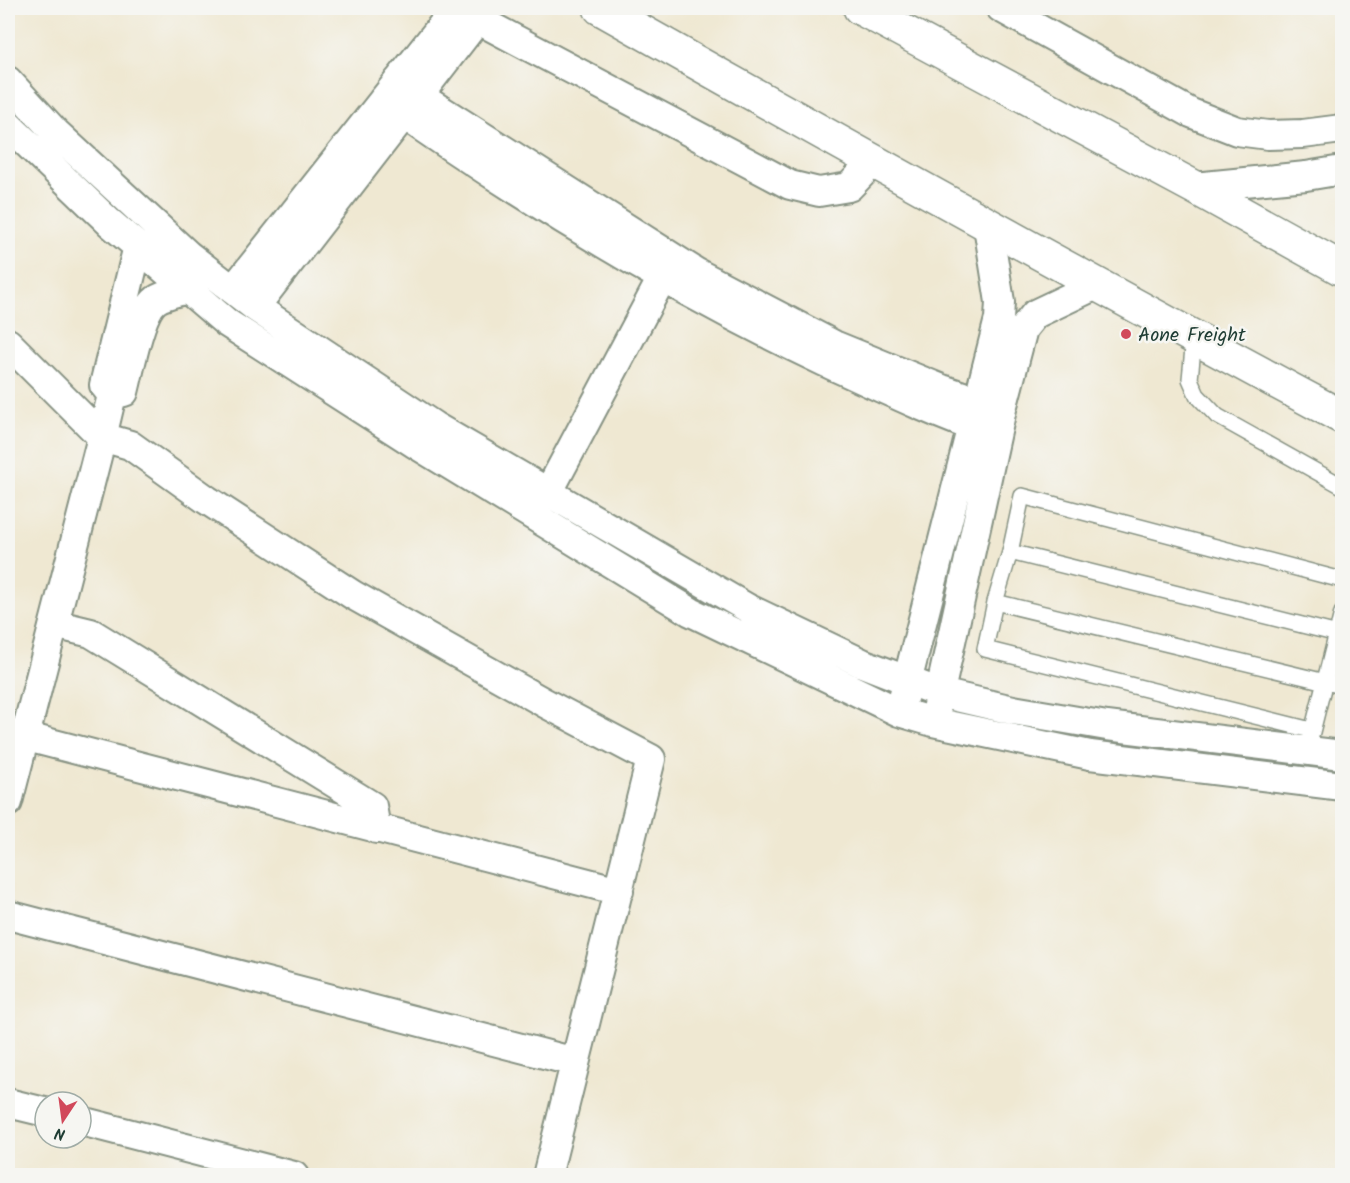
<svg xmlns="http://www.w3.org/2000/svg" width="1350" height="1183" viewBox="0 0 1350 1183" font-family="Kalam,sans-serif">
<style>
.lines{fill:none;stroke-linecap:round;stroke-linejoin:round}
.service-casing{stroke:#879283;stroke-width:18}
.minor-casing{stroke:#879283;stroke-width:32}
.secondary-casing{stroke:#879283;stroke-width:36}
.service{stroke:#fff;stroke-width:15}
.minor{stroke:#fff;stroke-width:28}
.secondary{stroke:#fff;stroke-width:33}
.poi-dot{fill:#d1495b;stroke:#f6f6f2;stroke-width:2}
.labels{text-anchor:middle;stroke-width:5;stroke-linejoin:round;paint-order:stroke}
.poi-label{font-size:20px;fill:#1f3d34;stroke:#f6f6f2;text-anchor:start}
</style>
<rect width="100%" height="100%" fill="#f6f6f2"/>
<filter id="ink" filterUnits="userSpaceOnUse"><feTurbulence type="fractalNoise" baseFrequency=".0167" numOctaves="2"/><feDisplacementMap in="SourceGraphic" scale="12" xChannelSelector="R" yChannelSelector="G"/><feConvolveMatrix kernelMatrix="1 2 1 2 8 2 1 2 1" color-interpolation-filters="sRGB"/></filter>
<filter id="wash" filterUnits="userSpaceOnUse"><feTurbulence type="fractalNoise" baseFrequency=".008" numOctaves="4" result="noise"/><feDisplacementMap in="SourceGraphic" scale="24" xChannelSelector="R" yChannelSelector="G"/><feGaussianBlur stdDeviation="1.35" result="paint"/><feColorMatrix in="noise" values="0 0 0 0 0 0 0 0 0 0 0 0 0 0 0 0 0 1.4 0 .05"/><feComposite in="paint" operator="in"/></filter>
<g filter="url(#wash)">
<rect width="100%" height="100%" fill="#efe8d2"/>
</g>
<g filter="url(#ink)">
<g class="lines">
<g class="service-casing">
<path id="service" d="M1194,338L1190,379L1197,395L1217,416L1342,486
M1010,552L995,602L1342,686
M1342,580L1022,496L1010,552L1342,635
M995,602L985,649L1311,730
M1310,740L1342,613"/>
</g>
<g class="minor-casing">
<path id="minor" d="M456,8L790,185L819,192L849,187L873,162
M1001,8L1191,113L1237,131L1268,135L1303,134L1342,129
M8,81L55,132L188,255L255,307L434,426L749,609L862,663L940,693L1013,710L1107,726L1342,755
M398,81L419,96L697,273L834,345L942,389L1002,409
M383,100C523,199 669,288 825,362C881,388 937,415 996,435
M8,125L109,222L227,323L414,443L691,612L899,712L933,722L1090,755L1342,786
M1194,187L1306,176L1342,170
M233,290L456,8
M255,307L478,19
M8,343L102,437L130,445L207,500L353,595L545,703L651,759L547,1176
M112,395L124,392C130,370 139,313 156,300C165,294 178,292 187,289
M548,493L671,261
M54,624L91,633L372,806L376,829
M903,698L999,319L1000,302L988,226
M936,710L1002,409L1023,329L1035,314L1096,285
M8,732L619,891
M8,802L102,437L112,395L104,385L138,246
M8,915L575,1062
M8,1103L45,1112
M81,1121L294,1176"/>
</g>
<g class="secondary-casing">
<path id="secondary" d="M600,8C846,147 1093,284 1342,417
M860,8L1194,187L1342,269"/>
</g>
<use href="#service" class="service"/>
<use href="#minor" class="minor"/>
<use href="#secondary" class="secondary"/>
</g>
</g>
<circle class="poi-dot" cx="1126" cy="334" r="6"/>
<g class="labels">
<g class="poi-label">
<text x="1138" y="341">Aone Freight</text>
</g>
</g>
<rect width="1350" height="1183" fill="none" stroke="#f6f6f2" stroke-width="30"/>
<g transform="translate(63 1120) rotate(193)"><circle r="28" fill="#f6f6f2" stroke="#a0aca6" stroke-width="1.5"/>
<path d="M0-4.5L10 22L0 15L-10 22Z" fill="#d1495b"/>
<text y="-9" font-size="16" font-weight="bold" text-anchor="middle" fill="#1f3d34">N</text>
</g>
</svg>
